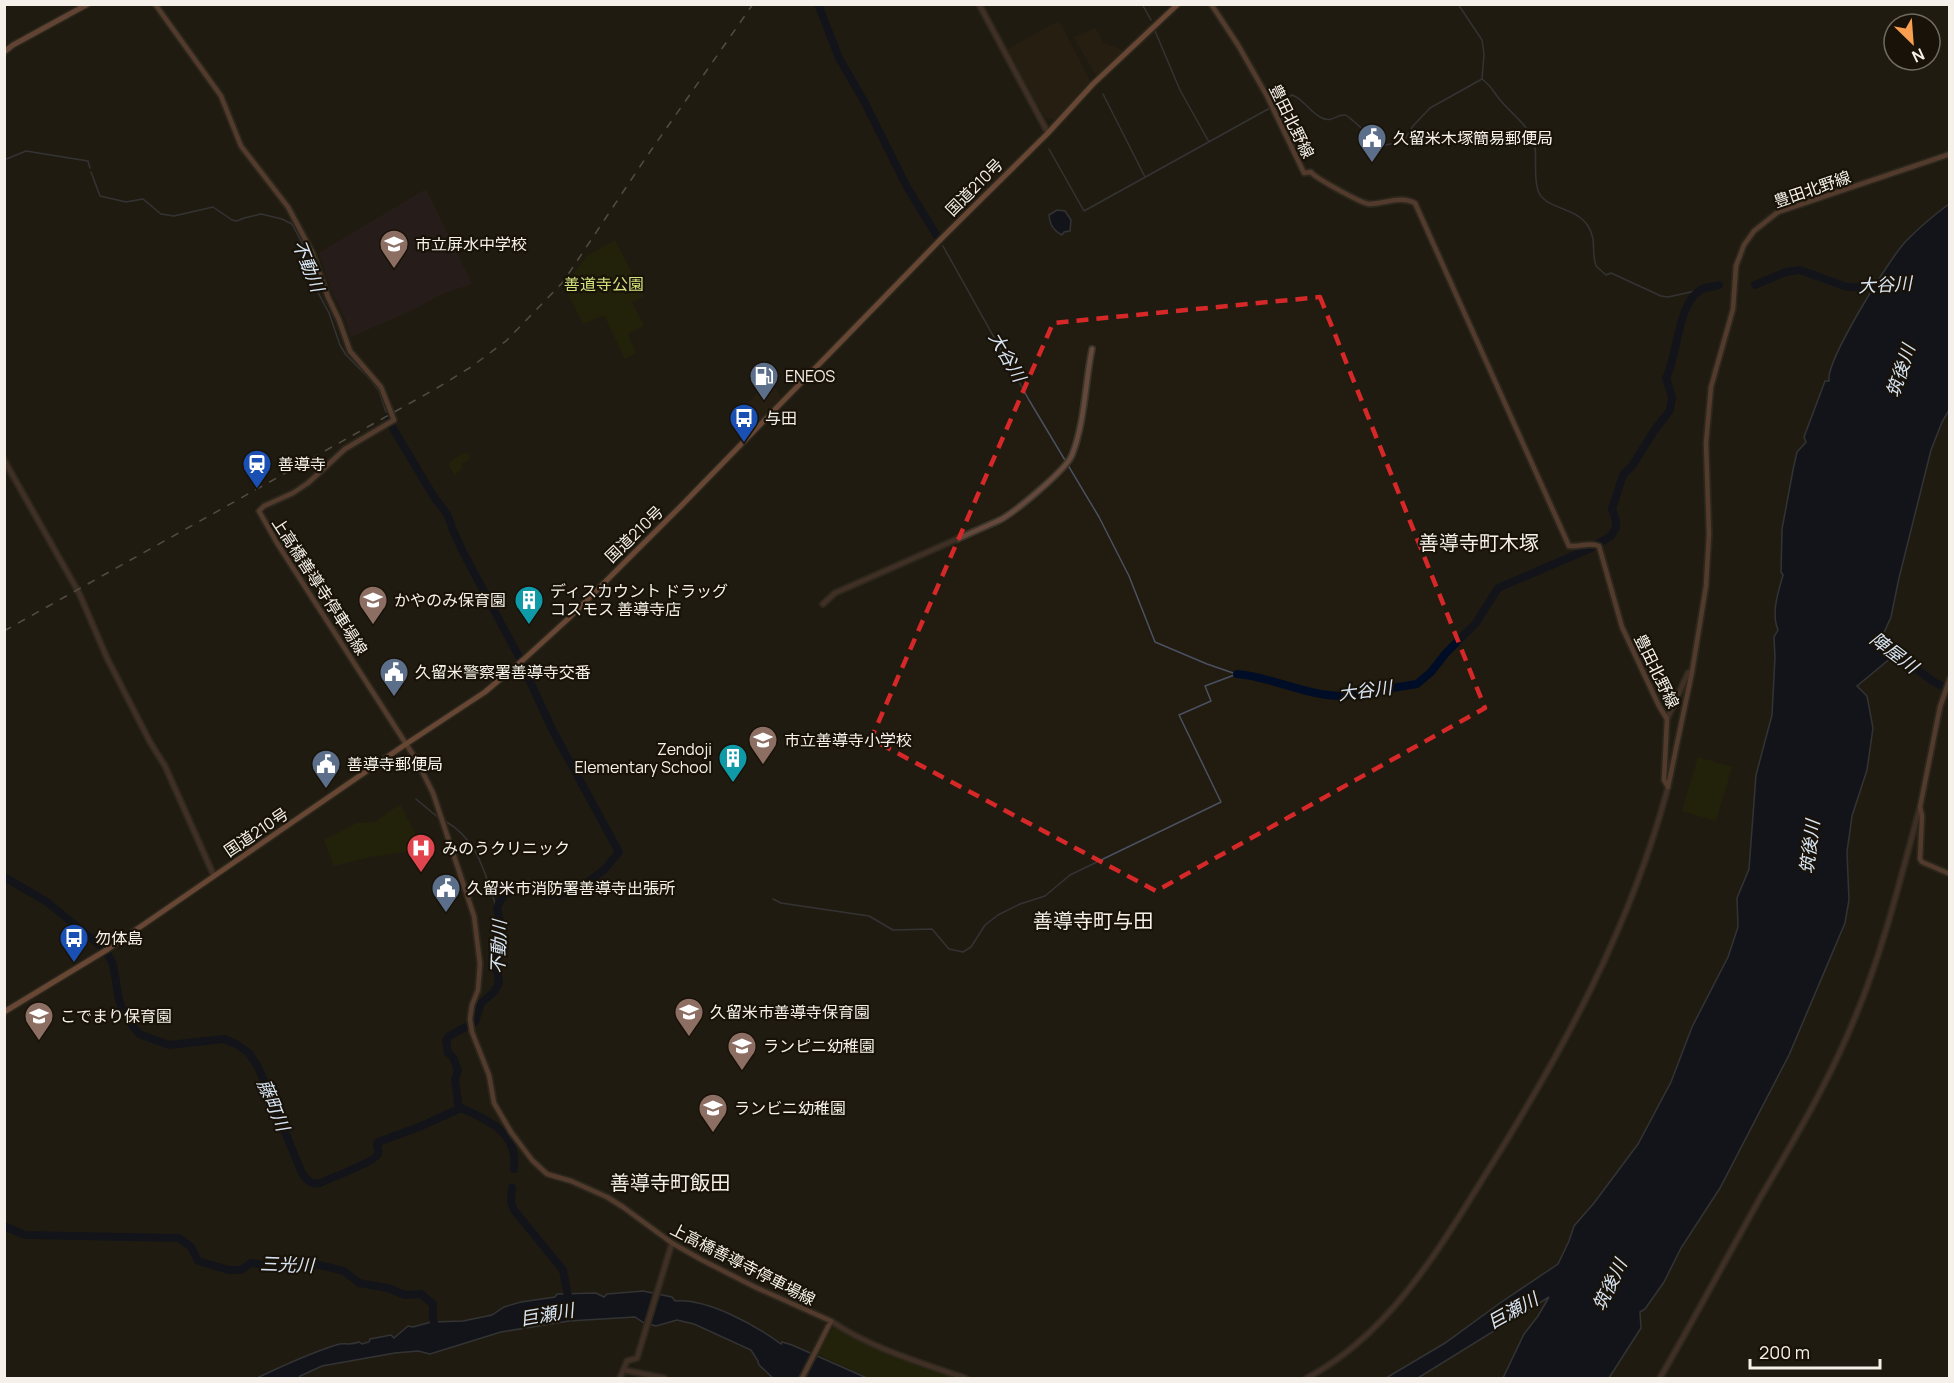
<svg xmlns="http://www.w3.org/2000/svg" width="1954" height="1383" viewBox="0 0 1954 1383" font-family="Manrope,'Noto Sans JP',sans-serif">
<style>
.built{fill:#2c2212}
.education{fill:#2e1d26}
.green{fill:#252903}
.water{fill:#000d26;stroke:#4a5161;stroke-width:1.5}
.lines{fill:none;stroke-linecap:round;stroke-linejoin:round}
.stream{stroke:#4a5161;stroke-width:1.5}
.river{stroke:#000d26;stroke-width:8}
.tertiary-casing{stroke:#3a352a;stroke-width:8}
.secondary-casing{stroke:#3a352a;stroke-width:8}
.primary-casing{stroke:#3a352a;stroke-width:8}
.trunk-casing{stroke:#3a352a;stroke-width:8}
.tertiary{stroke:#65483c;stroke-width:4.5}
.secondary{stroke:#8e604e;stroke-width:4.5}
.primary{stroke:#ae735b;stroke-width:5}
.trunk{stroke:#bc7c60;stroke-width:5}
.rail{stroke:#8e8980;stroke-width:1.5;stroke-dasharray:8 8;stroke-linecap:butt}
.marked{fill:none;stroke:#d62828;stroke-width:4.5;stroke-dasharray:12 8;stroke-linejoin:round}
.labels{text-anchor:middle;stroke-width:4.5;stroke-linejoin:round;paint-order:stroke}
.street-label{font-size:16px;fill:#f5f1ea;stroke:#181208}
.poi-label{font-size:16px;fill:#f5f1ea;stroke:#181208;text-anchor:start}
.park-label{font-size:16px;fill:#d3e27c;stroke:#181208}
.water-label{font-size:18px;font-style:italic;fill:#d8e5f4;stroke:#181208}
.quarter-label{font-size:20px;fill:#f5f1ea;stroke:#181208}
</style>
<rect width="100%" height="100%" fill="#211b10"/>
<path class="built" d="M1059,21L1091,83L1056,119L1046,118L1006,50Z
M1095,28L1104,43L1124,51L1097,77L1074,38Z
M772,382L782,400L758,424L746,405L766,384Z"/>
<path class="education" d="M426,189L472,284L442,294L415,309L351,337L344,316L331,290L319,253Z"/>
<path class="green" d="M615,240L644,296L632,302L644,326L628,334L636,353L625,359L604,315L583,324L567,292L566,283L587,256Z
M463,453H467L470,459L462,464L463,468L455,475L448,464Z
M1698,757L1732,767L1716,821L1682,811Z
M400,804L415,833L417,850L370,857L334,866L324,840L357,823L375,822Z
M833,1328L974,1378H869L818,1354Z"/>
<path class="water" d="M1949,204V410L1942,422L1931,450L1899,578L1891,617L1882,637L1892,657L1857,686L1867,696L1873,728L1867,770L1852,816L1847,852L1849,900L1845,923L1789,1055L1720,1188L1681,1248L1664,1282L1645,1309L1640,1312L1641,1328L1609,1378H1503L1524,1334L1538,1316L1549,1297L1418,1378H1386L1445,1343L1500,1303L1558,1264L1569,1241L1574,1226L1594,1203L1638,1144L1671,1082L1692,1027L1728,957L1738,927L1737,898L1749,869L1756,775L1772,715L1775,657L1774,637L1778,630C1771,613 1778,593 1783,575L1781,572L1782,529L1793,470L1797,452L1806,442L1804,437L1825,381H1829C1825,362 1890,257 1907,240C1920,227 1934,215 1949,204Z
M1057,210L1065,211L1071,220L1070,231L1064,232L1062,235C1053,230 1050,225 1049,215Z
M643,1291L672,1297L675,1301C707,1298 755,1325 781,1344L782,1342L792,1345L867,1378H773L759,1365L758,1361L751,1350L694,1324L677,1320L656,1326L644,1323L635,1317L569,1321L501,1332L430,1354L418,1351L395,1353L322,1366L300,1376L299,1378H257C282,1366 308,1354 336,1345C343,1342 350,1346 359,1342L362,1344L369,1342L370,1339L391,1335L394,1338L408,1326L413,1327L431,1322L463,1321L492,1315L504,1307L521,1302L555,1297L557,1294L596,1293L604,1297L607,1294Z"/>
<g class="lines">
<path class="stream" d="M1142,4L1151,20
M1155,31L1180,90L1209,142
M1482,79C1490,85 1492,89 1497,96C1509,113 1531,125 1535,147C1537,161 1533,181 1539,193C1547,209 1576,207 1588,226C1597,240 1591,252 1596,266L1606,275L1611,273L1661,296L1668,297L1700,290
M1103,94L1145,177
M1274,106L1292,95C1304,99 1310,113 1322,118C1332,123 1337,114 1345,115C1349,115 1374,141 1381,146L1404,141L1413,126L1430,108L1482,79L1484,54L1482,40L1458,4
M1049,149L1084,211L1270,108
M4,160L26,151L88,161L90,168
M91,172L100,196L126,202L143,199L161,214L174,216L213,207L232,220L237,221L244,218L261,214L282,219L292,224L303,245L316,289L329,313L340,345L346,355L371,380L379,391L386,412
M943,246L1029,400L1099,517L1129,576L1155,642L1207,664L1236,674
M416,799L440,819
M445,821C479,840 485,875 497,909
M773,899L781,903L869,916L893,930L932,929L949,949L963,952L971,947L985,925L998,915L1020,904L1045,896L1070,875L1221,802L1179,715L1211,701L1205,686L1237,674"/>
<path class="river" d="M818,4L839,58L864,101L907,187L937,236
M1755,285L1786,272L1800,270L1847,287H1883
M389,417V419
M391,425L434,497L447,514L451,524
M452,528L463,552L519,657
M1880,642L1934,682L1950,690
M1237,674C1273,677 1306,696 1342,696L1417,684L1431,672L1446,653L1476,623L1498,588L1589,549L1611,536L1616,527V520L1612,509L1623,475L1632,466L1654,431L1670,410L1672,397L1666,378C1678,354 1677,306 1700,290C1705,287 1713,287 1719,285
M4,877L47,902L103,948
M107,953L113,964L119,1000L124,1014L139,1034L169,1045L224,1039L236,1044L249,1053L258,1067L268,1090L301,1171C305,1179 311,1185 320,1183C329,1179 376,1161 378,1154C379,1151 377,1147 377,1144L378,1142L419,1127L461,1108
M458,1103L455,1079L458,1071L453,1057L448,1053L446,1041L449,1036L475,1022L481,1003L494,992L499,983L496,961L502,929L497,909L499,903L505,894L524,889L548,895L560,894L584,885L604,870L619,852L552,729L522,664
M461,1108C487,1119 519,1133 514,1169
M512,1188L511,1202L514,1210L563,1270L569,1302
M4,1226L25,1235L179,1238L191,1247L198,1261L229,1270H241L251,1263L289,1268L306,1264L319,1265L344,1271L359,1283L388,1288L405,1295L421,1294L433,1304V1317L436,1331"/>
<g class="tertiary-casing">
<path id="tertiary" d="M979,4L1048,133
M4,460L79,593L107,658L150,742L165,766L214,876
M823,604L835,593L1000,520C1015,512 1066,470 1072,455C1085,422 1085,383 1092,349
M1667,719L1688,673L1692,672
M831,1321C868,1347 921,1363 965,1378
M624,1370L664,1378
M620,1378L627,1361L637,1358L672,1243
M1307,1378C1390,1334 1439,1249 1487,1172C1563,1051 1631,926 1668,787
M1660,1378C1694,1319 1726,1259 1759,1200C1795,1138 1829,1082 1856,1015C1884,948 1901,876 1920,807"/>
</g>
<g class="secondary-casing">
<path id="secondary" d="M155,4L221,96L241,146L288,207L312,252L328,297L339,320L350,351L381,387L394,420L345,449L308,483L293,493L264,506L259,511L277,543L417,761L433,793L474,916L480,964L478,990L472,1005L470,1019L472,1032L489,1075L494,1103L511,1132L532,1160L547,1174L571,1181L607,1197L623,1207L672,1243L702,1260L755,1287L831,1321L802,1378
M1211,4L1238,45L1267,96L1304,173L1311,172C1315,178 1361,203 1369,204C1385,204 1400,195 1415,203L1569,546C1580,547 1589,542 1599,546L1622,627L1659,706L1667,719L1664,780L1668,787
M1950,678L1940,707L1920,807L1922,816L1920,859L1922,862L1950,874
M1668,787L1692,672L1706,586L1709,534L1706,443L1711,387L1733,309L1736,266L1744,245L1754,231L1778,212L1950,154"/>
</g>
<g class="primary-casing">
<path id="primary" d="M4,52L13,45L88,4"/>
</g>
<g class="trunk-casing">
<path id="trunk" d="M4,1012L108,949L406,744L485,692L523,660L569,618L679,508L942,238L1048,133L1093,84L1178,4"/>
</g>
<use href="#tertiary" class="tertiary"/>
<use href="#secondary" class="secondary"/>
<use href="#primary" class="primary"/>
<use href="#trunk" class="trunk"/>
<path class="rail" d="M4,631L437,388L471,367L506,341L563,282L645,159L753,4"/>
</g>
<path d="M0 0H1954V1383H0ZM1320,297L1485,708L1156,891L871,739L1053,323Z" fill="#211b10" fill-opacity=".55" fill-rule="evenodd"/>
<path class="marked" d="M1320,297L1485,708L1156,891L871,739L1053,323Z"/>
<defs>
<g id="civic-pin" transform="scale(1.5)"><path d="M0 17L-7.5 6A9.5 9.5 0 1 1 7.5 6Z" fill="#5c6f8a" stroke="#181208"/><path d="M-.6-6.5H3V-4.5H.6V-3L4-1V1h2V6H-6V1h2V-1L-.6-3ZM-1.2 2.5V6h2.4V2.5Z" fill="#fff"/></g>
<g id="school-pin" transform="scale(1.5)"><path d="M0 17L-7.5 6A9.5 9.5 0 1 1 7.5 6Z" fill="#8d6e63" stroke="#181208"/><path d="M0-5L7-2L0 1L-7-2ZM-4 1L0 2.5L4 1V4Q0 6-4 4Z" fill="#fff"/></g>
<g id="fuel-pin" transform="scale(1.5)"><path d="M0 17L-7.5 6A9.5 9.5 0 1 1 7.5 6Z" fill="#5c6f8a" stroke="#181208"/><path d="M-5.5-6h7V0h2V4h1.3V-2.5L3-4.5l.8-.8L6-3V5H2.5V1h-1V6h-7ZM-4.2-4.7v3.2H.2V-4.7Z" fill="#fff"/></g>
<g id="bus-pin" transform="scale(1.5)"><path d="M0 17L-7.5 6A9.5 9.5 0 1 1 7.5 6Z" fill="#1a4fb4" stroke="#181208"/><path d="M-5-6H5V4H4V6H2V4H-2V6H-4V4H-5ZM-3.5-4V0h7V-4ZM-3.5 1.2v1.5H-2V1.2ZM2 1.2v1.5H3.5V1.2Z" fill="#fff"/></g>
<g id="station-pin" transform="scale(1.5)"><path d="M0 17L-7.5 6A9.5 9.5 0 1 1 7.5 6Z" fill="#1a4fb4" stroke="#181208"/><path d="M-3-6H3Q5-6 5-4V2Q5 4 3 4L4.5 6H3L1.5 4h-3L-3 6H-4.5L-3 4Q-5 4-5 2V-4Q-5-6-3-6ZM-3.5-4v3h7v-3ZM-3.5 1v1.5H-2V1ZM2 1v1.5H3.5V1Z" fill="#fff"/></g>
<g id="building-pin" transform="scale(1.5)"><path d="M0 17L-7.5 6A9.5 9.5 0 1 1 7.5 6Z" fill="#0f9aa8" stroke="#181208"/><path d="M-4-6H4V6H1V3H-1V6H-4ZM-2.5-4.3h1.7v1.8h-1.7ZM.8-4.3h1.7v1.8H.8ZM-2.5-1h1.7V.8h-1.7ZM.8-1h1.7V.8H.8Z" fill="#fff"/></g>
<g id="hospital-pin" transform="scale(1.5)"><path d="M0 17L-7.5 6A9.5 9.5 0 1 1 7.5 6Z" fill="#e0444e" stroke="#181208"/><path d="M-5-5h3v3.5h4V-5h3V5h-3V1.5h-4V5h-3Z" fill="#fff"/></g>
</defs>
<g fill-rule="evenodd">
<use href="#civic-pin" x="1372" y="138"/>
<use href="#school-pin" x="394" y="244"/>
<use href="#fuel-pin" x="764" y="376"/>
<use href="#bus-pin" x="744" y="418"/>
<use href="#station-pin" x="257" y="464"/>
<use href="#school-pin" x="373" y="600"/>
<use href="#building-pin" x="529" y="600"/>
<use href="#civic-pin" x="394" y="672"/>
<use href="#school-pin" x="763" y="740"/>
<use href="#building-pin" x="733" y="758"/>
<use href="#civic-pin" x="326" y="764"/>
<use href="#hospital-pin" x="421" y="848"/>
<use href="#civic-pin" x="446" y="888"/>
<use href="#bus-pin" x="74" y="938"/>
<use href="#school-pin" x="689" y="1012"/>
<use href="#school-pin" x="39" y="1016"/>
<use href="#school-pin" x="742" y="1046"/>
<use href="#school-pin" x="713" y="1108"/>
</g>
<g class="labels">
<g class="street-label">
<text transform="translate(1292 121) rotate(64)" y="6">豊田北野線</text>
<text transform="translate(974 187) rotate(-45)" y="6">国道210号</text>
<text transform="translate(1812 189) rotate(-19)" y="6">豊田北野線</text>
<text transform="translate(634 534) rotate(-44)" y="6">国道210号</text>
<text transform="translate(320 586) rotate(57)" y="6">上高橋善導寺停車場線</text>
<text transform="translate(1657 671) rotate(64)" y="6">豊田北野線</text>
<text transform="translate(256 832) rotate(-34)" y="6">国道210号</text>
<text transform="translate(743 1264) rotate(27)" y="6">上高橋善導寺停車場線</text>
</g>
<g class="poi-label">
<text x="1393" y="144">久留米木塚簡易郵便局</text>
<text x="415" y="250">市立屏水中学校</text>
<text x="785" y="382">ENEOS</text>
<text x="765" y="424">与田</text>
<text x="278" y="470">善導寺</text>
<text x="550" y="597">ディスカウント ドラッグ<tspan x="550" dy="18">コスモス 善導寺店</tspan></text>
<text x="394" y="606">かやのみ保育園</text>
<text x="415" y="678">久留米警察署善導寺交番</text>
<text x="784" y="746">市立善導寺小学校</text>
<text x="712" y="755" text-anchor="end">Zendoji<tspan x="712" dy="18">Elementary School</tspan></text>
<text x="347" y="770">善導寺郵便局</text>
<text x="442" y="854">みのうクリニック</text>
<text x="467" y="894">久留米市消防署善導寺出張所</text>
<text x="95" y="944">勿体島</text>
<text x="710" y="1018">久留米市善導寺保育園</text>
<text x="60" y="1022">こでまり保育園</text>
<text x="763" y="1052">ランピニ幼稚園</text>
<text x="734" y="1114">ランビニ幼稚園</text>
</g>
<g class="park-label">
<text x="604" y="290">善道寺公園</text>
</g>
<g class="water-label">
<text transform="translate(308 266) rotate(68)" y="6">不動川</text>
<text transform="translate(1885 285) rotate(-3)" y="6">大谷川</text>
<text transform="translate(1007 357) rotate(60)" y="6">大谷川</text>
<text transform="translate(1901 371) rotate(-72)" y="6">筑後川</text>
<text transform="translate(1894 653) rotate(37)" y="6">陣屋川</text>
<text transform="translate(1365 691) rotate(-7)" y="6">大谷川</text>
<text transform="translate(1810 847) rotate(-83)" y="6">筑後川</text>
<text transform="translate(499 947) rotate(-88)" y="6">不動川</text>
<text transform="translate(273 1105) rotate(67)" y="6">藤町川</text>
<text transform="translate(287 1265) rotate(2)" y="6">三光川</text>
<text transform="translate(1610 1285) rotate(-64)" y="6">筑後川</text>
<text transform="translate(1513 1311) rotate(-29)" y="6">巨瀬川</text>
<text transform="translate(547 1315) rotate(-10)" y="6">巨瀬川</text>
</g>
<g class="quarter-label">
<text x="1479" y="550">善導寺町木塚</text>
<text x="1093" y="928">善導寺町与田</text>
<text x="670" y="1190">善導寺町飯田</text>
</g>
</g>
<rect width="1954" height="1383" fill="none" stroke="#f5f1ea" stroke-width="12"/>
<g transform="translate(1912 42) rotate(155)"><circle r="28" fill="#181208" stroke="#706b62" stroke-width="1.5"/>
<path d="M0-4.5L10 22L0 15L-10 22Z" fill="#fa9f4f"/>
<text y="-9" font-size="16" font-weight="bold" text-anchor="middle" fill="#f5f1ea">N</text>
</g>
<path d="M1750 1359v9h130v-9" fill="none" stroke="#f5f1ea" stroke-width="3"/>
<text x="1759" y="1359" font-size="18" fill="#f5f1ea" stroke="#181208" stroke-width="4.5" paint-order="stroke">200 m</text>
</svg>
